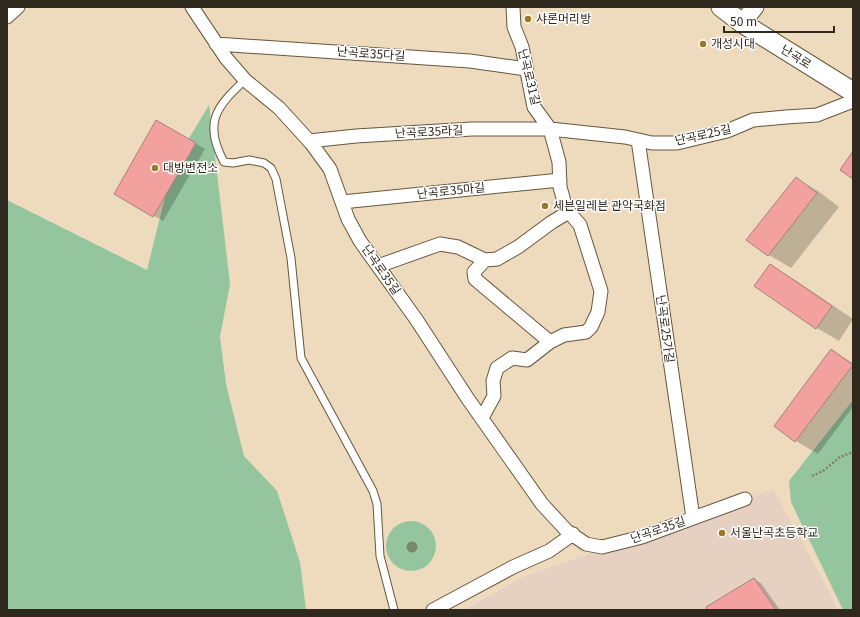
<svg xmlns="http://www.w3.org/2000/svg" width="860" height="617" viewBox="0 0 860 617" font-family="Georgia,'Noto Sans KR',serif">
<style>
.education{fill:#e5d0c2}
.green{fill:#95c59f}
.shadow{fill:#0003}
.building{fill:#f2a19e;stroke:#a4807e}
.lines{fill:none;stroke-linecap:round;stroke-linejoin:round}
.service-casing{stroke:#66563c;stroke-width:9}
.minor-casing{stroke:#66563c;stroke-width:15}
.tertiary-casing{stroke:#66563c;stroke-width:19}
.secondary-casing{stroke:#66563c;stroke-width:21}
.path{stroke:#897c68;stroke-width:2.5;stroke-dasharray:2 2;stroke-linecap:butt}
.service{stroke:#fff;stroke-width:7}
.minor{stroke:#fff;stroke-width:13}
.tertiary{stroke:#fff;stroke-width:17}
.secondary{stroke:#fff;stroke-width:19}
.tree{fill:#788969}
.poi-dot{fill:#9b7923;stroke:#fff;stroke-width:1.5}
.labels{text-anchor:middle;stroke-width:3;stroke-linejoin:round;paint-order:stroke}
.poi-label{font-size:12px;fill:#2f281c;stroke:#fff;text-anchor:start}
.street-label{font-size:12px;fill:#2f281c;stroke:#fff}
</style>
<rect width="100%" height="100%" fill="#eedbbd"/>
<path class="education" d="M773,489L832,597L837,610H464L523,577Z"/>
<path class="green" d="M209,105L230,284L220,337L226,384L244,456L277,491L300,562L306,610H7V200L147,270L173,165Z
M853,400V610H843L791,502L789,481Z
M386 546a25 25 0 1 1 50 0a25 25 0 1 1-50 0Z"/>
<path class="shadow" d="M157,121L205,149L163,221L115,193Z
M796,178L818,191L839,207L791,268L769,255L748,240Z
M770,265L792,278L853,319L839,341L817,328Z
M831,350L853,363V407L818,454L796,441L775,426Z
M754,579L761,583L780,610H709Z"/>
<path class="building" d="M156,120L196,143L153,217L114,194Z
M853,151V179L840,170Z
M796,177L817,193L768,256L746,240Z
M770,264L832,306L816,329L754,286Z
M831,349L853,365L795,442L774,426Z
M754,578L776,610H707L706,607Z"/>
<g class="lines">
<g class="service-casing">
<path id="service" d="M245,80C216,107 203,123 224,162L233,163L249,160L264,163L271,168L276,179L291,258L301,358L373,491L377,504L380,556L394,610"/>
</g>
<g class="minor-casing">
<path id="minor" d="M192,7L226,58L245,80L279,108L311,143L330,169L348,219L360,241L416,319L468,399L542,504L567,531L586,544L602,547L642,537L745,499
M7,17L18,7
M216,44L470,61L526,69
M638,140L693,518
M309,141L356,136L472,129H550L625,137L652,143H677L727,131L753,120L786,117L817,115L853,101
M342,202L560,180
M485,260L474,272L475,279L550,342
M378,266L440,244L458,247L485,260L497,259L518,247L552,222L569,212
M482,418L494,396L493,381L497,368L512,358L527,360L550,342L564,335L586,332L591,327L598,312L601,291L580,225L569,212H567L560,187L559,162L550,129L534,107L522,47L514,27L513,7
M433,610L513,567L549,551L573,534"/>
</g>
<g class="tertiary-casing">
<path id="tertiary" d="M742,23L755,7"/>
</g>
<g class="secondary-casing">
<path id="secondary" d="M721,7L742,23L853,92"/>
</g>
<path class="path" d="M812,476L823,471L840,457L853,452"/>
<use href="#service" class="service"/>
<use href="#minor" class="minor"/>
<use href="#tertiary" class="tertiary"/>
<use href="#secondary" class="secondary"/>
</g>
<circle class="tree" cx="412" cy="547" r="5.5"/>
<g class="poi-dot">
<circle cx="528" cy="19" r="4"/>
<circle cx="703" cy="44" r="4"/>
<circle cx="155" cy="168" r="4"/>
<circle cx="545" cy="206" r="4"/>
<circle cx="722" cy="533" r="4"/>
</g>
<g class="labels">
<g class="poi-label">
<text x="536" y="23">샤론머리방</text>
<text x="711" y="48">개성시대</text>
<text x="163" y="172">대방변전소</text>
<text x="553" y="210">세븐일레븐 관악국화점</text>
<text x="730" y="537">서울난곡초등학교</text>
</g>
<g class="street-label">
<text transform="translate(371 54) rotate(4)" y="4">난곡로35다길</text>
<text transform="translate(796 57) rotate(32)" y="4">난곡로</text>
<text transform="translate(529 77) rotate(76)" y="4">난곡로31길</text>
<text transform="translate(429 132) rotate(-3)" y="4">난곡로35라길</text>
<text transform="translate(703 135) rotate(-13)" y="4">난곡로25길</text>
<text transform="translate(451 191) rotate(-6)" y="4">난곡로35마길</text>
<text transform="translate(381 270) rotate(55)" y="4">난곡로35길</text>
<text transform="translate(665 329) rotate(82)" y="4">난곡로25가길</text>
<text transform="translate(658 530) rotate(-19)" y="4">난곡로35길</text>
</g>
</g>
<rect width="860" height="617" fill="none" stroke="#2f281c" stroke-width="16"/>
<path d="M724 26v6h110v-6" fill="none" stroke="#2f281c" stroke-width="2"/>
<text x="730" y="26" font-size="12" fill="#2f281c" stroke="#ffffff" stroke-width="3" paint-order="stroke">50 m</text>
</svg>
